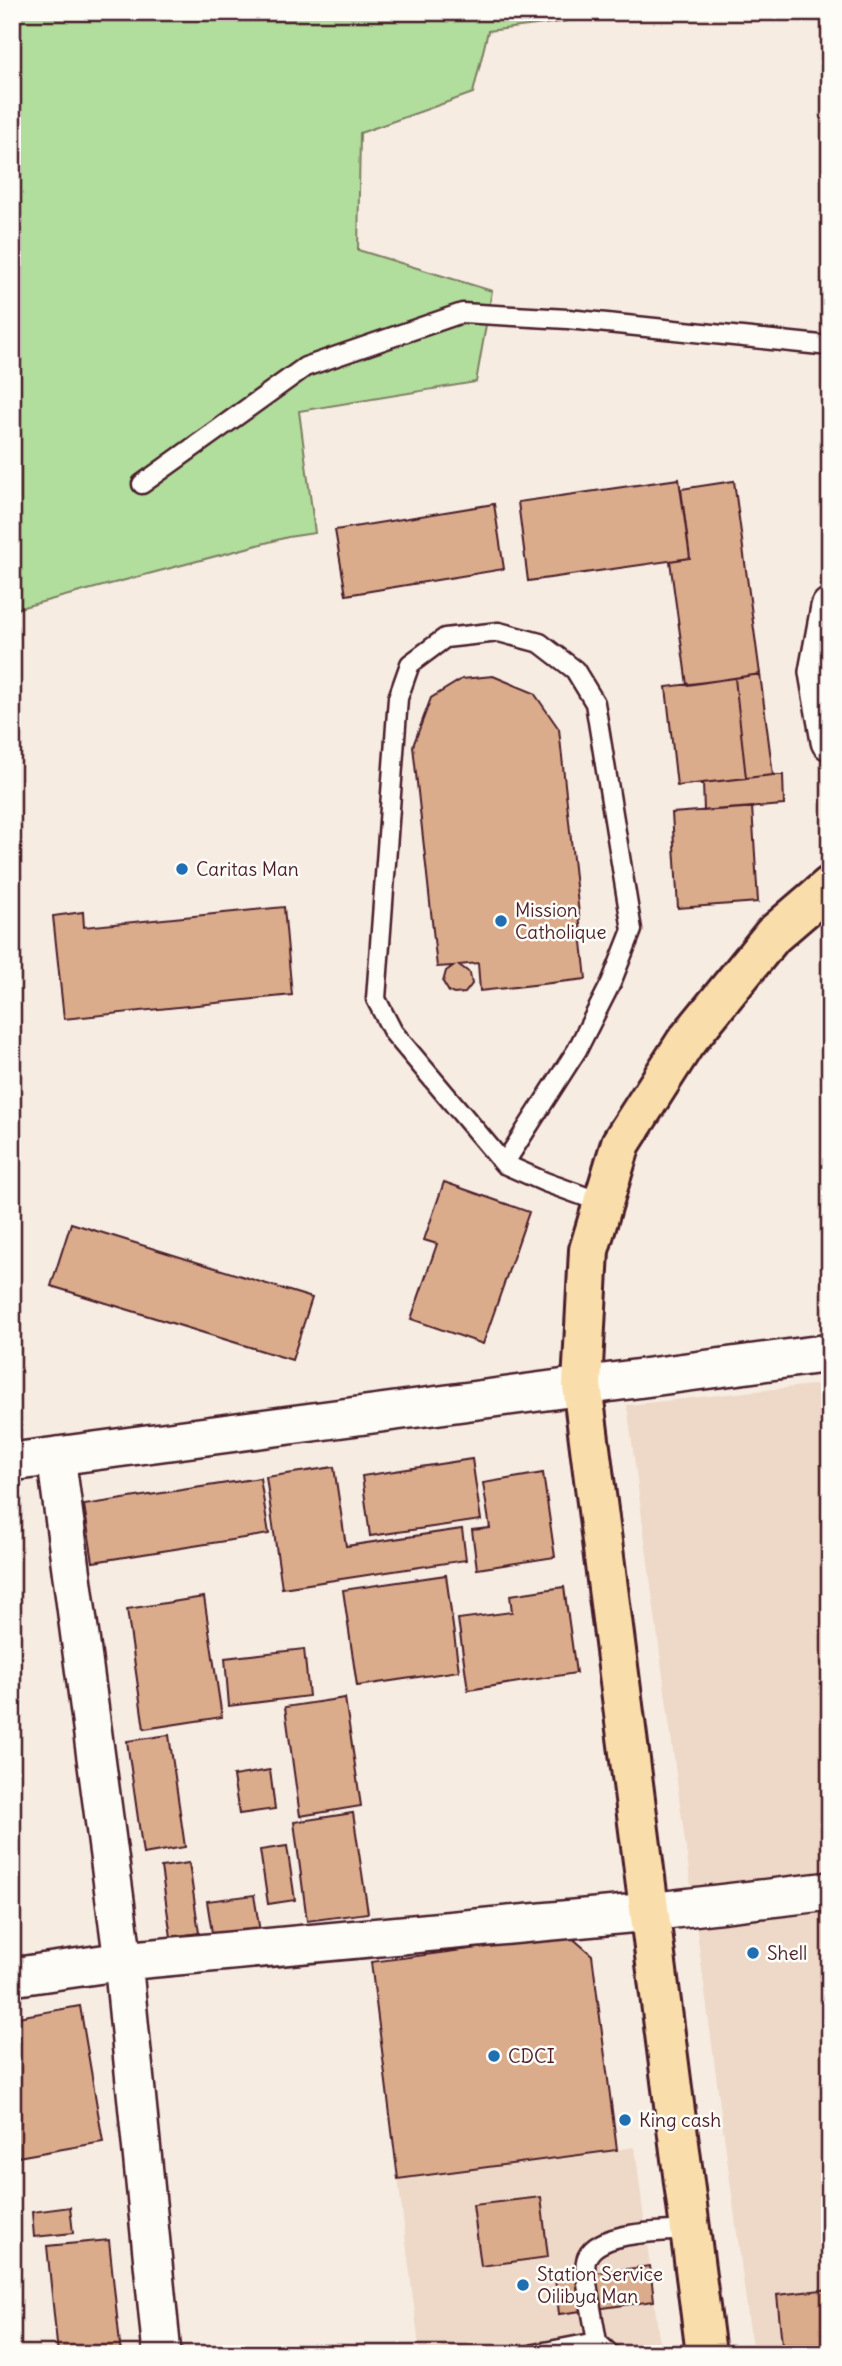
<svg xmlns="http://www.w3.org/2000/svg" width="842" height="2366" viewBox="0 0 842 2366" font-family="Delius,sans-serif">
<style>
.built{fill:#eed9c8}
.green{fill:#b1de9c;stroke:#7e7e64;stroke-width:2}
.building{fill:#dbac8c;stroke:#4a1f2b;stroke-width:2}
.lines{fill:none;stroke-linecap:round;stroke-linejoin:round}
.lane-casing{stroke:#4a1f2b;stroke-width:23}
.street-casing{stroke:#4a1f2b;stroke-width:42}
.primary-casing{stroke:#4a1f2b;stroke-width:44}
.lane{stroke:#fdfcf7;stroke-width:18}
.street{stroke:#fdfcf7;stroke-width:37}
.primary{stroke:#f9deab;stroke-width:38}
.poi-dot{fill:#1f6fb2;stroke:#fdfcf7;stroke-width:2.5}
.labels{text-anchor:middle;stroke-width:5;stroke-linejoin:round;paint-order:stroke}
.poi-label{font-size:19px;fill:#4a1f2b;stroke:#fdfcf7;text-anchor:start}
</style>
<rect width="100%" height="100%" fill="#f6ece2"/>
<filter id="ink" filterUnits="userSpaceOnUse"><feTurbulence type="fractalNoise" baseFrequency=".0143" numOctaves="2"/><feDisplacementMap in="SourceGraphic" scale="14" xChannelSelector="R" yChannelSelector="G"/><feConvolveMatrix kernelMatrix="1 2 1 2 8 2 1 2 1" color-interpolation-filters="sRGB"/></filter>
<g filter="url(#ink)">
<path class="built" d="M830,1383V2354H753L627,1405Z
M635,2147L661,2354H420L398,2179Z"/>
<path class="green" d="M12,12H568L567,21L488,31L473,93L360,133L358,250L492,291L476,382L299,411L315,533L288,537L12,610Z"/>
<path class="building" d="M679,479L690,558L528,581L518,502Z
M734,481L760,674L687,685L670,561L690,558L681,489Z
M494,504L504,569L346,595L335,530Z
M760,674L773,775L746,778L735,678Z
M493,676L534,693L559,729L586,979L480,991L478,963L459,965L470,973L472,984L465,993L454,994L449,992L443,982L446,971L453,966L437,967L413,746L431,698L462,679Z
M735,678L746,778L677,786L666,687Z
M773,775H783L784,805L704,811L703,783Z
M752,807L758,902L678,908L672,813Z
M284,907L292,995L64,1019L53,916L83,912L84,927Z
M444,1182L529,1212L483,1344L411,1319L437,1244L424,1240Z
M71,1223L312,1298L292,1360L51,1286Z
M472,1459L481,1520L370,1536L362,1476Z
M334,1467L346,1546L462,1529L466,1560L282,1588L266,1477Z
M543,1473L555,1557L477,1569L472,1530L490,1528L483,1483Z
M260,1478L269,1534L93,1562L84,1505Z
M446,1575L459,1671L357,1686L343,1590Z
M564,1587L576,1673L468,1690L458,1619L512,1612L510,1595Z
M204,1597L222,1717L144,1729L127,1609Z
M304,1649L309,1696L229,1706L225,1658Z
M345,1698L361,1806L300,1816L285,1707Z
M169,1735L185,1847L143,1854L127,1741Z
M270,1770L275,1809L239,1814L233,1776Z
M353,1813L368,1913L307,1921L294,1822Z
M287,1846L295,1900L268,1904L260,1850Z
M189,1863L199,1933L171,1937L161,1867Z
M254,1895L260,1932L213,1939L207,1901Z
M13,1908L17,1960H12Z
M570,1936L592,1955L617,2150L398,2179L371,1962Z
M80,2006L103,2142L12,2158V2018Z
M541,2197L548,2257L481,2266L473,2205Z
M70,2207L73,2233L34,2237L32,2212Z
M109,2240L121,2354H58L47,2246Z
M650,2266L654,2301L559,2314L555,2278Z
M830,2289V2354H783L777,2295Z"/>
<g class="lines">
<g class="lane-casing">
<path id="lane" d="M142,484L305,367L462,313L568,319L830,346
M504,1164L577,1050L611,983L632,930L595,703L575,670L540,643L499,632L445,638L410,664L398,698L376,999L393,1032L504,1164L545,1182L603,1203
M597,2342C595,2328 583,2271 586,2261C593,2230 665,2232 690,2230
M534,2354L597,2342L610,2354"/>
</g>
<g class="street-casing">
<path id="street" d="M830,607L818,672L830,741
M56,1456L123,1961L162,2354
M12,1462L830,1353
M12,1977L123,1961L649,1912L830,1891"/>
</g>
<g class="primary-casing">
<path id="primary" d="M706,2354L582,1385L589,1250L621,1143L685,1043L773,935L830,886"/>
</g>
<use href="#lane" class="lane"/>
<use href="#street" class="street"/>
<use href="#primary" class="primary"/>
</g>
</g>
<g class="poi-dot">
<circle cx="182" cy="869" r="7"/>
<circle cx="501" cy="921" r="7"/>
<circle cx="753" cy="1953" r="7"/>
<circle cx="494" cy="2056" r="7"/>
<circle cx="625" cy="2120" r="7"/>
<circle cx="523" cy="2285" r="7"/>
</g>
<g class="labels">
<g class="poi-label">
<text x="196" y="876">Caritas Man</text>
<text x="515" y="917">Mission<tspan x="515" dy="22">Catholique</tspan></text>
<text x="767" y="1960">Shell</text>
<text x="508" y="2063">CDCI</text>
<text x="639" y="2127">King cash</text>
<text x="537" y="2281">Station Service<tspan x="537" dy="22">Oilibya Man</tspan></text>
</g>
</g>
<rect width="842" height="2366" fill="none" stroke="#fdfcf7" stroke-width="42"/>
<rect x="21" y="21" width="800" height="2324" fill="none" stroke="#4a1f2b" stroke-width="2.5" filter="url(#ink)"/>
</svg>
